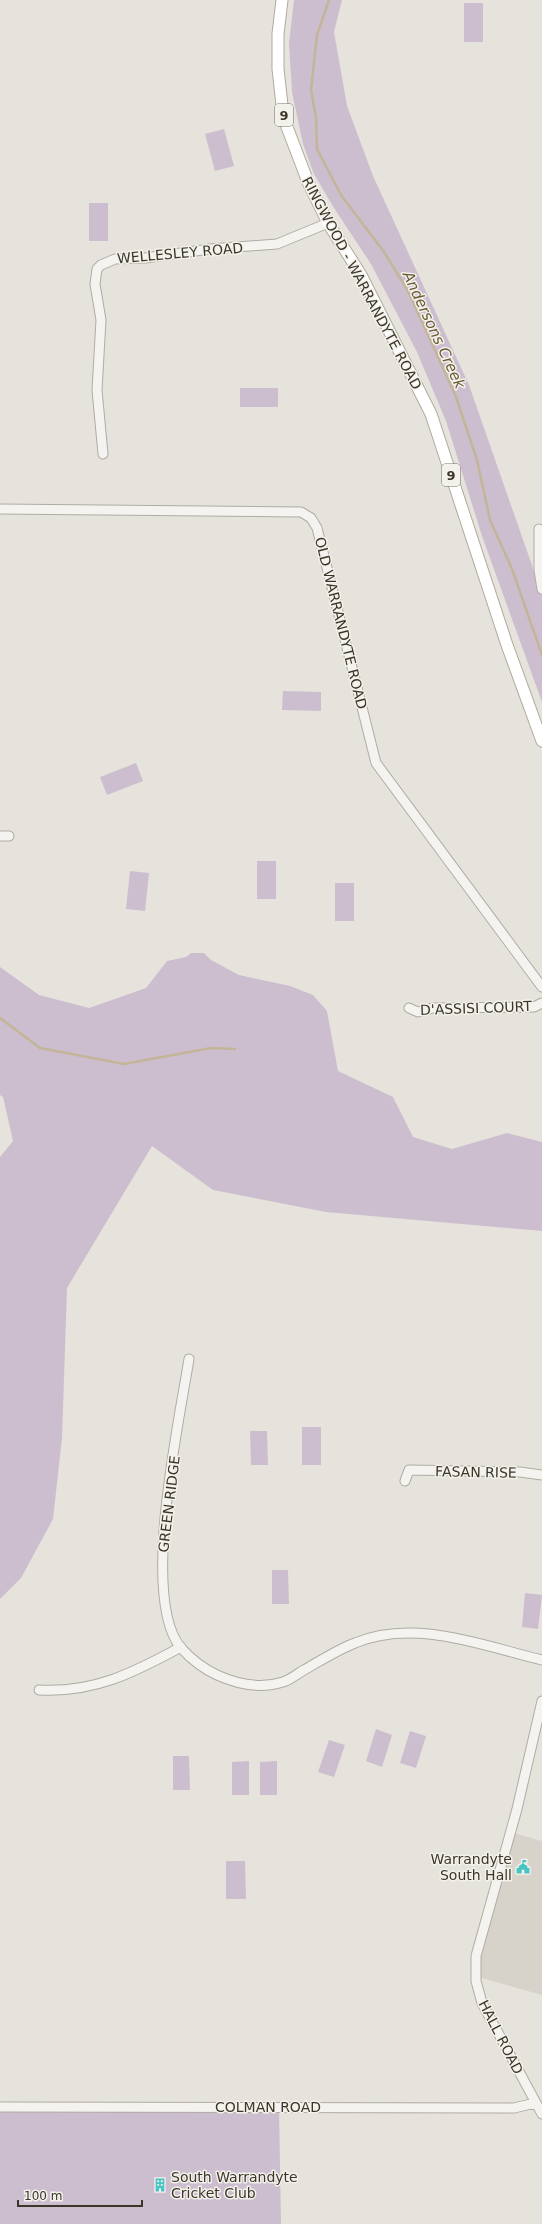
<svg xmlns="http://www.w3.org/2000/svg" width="542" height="2224" viewBox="0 0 542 2224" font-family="'DejaVu Sans',sans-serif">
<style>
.built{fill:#d7d3cb}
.green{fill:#cdbecf}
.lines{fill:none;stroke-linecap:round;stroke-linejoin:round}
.stream{stroke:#c4b599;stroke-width:2.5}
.minor-casing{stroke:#afaca2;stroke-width:11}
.major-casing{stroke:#b0ab9d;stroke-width:13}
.minor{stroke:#f4f3ef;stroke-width:9}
.major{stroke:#fff;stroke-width:11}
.labels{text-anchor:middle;stroke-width:3;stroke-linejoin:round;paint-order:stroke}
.shield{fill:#f3f1eb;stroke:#726e62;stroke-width:1}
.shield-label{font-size:13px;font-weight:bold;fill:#3b3627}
.street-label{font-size:14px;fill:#3b3627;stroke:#f3f1eb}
.poi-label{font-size:14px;fill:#3b3627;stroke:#f3f1eb;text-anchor:end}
.water-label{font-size:15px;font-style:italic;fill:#6b5b34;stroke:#f3f1eb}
</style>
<rect width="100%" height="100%" fill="#e5e3dc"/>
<path class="built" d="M514,1833L542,1841V1995L478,1977V1958Z"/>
<path class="green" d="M294,0H342L334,32L347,106L373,176L469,385L542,594V702L482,536L446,421L417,352L371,264L334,208L314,174L303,144L292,92L289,43Z
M464,3H483V42H464Z
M224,129L234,166L215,171L205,134Z
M89,203H108V241H89Z
M240,388H278V407H240Z
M283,691L321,692V711L282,710Z
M136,763L143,781L107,795L100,777Z
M257,861H276V899H257Z
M130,871L149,873L145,911L126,909Z
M335,883H354V921H335Z
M191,953H204L211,960L239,975L290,986L313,995L327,1011L338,1071L393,1097L413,1137L452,1149L507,1133L542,1142V1231L326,1212L213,1190L152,1146L67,1288L62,1438L53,1519L21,1578L0,1599V1157L13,1141L3,1097L0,1095V967L39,995L89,1008L146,988L167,961L186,957Z
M302,1427H321V1465H302Z
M250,1431H267L268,1465H251Z
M272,1570H288L289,1604H272Z
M525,1593L542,1595L538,1629L522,1627Z
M376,1729L392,1735L382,1767L366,1761Z
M410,1731L426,1736L416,1768L400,1763Z
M329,1740L345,1745L334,1777L318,1772Z
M173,1756H189L190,1790H173Z
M249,1761V1795H232V1762Z
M277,1761V1795H260V1762Z
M226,1861H245L246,1899H226Z
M0,2107L279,2109L281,2224H0Z"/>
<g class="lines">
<path class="stream" d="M329,0L317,35L311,90L316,118L317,149L341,195L384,252L408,291L442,366L456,397L477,460L490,520L512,569L542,655
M0,1018L40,1048L124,1064L211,1048L235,1049"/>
<g class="minor-casing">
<path id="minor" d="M103,454L97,390L101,320L95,284L97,269L101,265L115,259L145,258L210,249L277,244L328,223
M0,509L301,512L311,518L317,528L376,763L542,987
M539,529V570L542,589
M0,836H9
M409,1008L418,1012L433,1008L534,1007L542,1003
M189,1359C179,1422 140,1599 181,1648C191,1659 204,1669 217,1675C237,1684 261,1689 283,1682C290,1680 297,1674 304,1670C320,1661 337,1650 355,1643C415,1618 483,1646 542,1660
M405,1481L409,1470L520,1472L542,1475
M39,1690C94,1693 133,1673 181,1647
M542,1701L517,1809L476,1956V1981L482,2003L542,2114
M0,2107L514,2108L535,2103"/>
</g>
<g class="major-casing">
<path id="major" d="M282,0L278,34V69L282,105L287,127L308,182L328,223L361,275L431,414L507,645L542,741"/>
</g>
<use href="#minor" class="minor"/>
<use href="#major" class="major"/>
</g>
<defs>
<g id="civic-bare" transform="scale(1.08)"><path d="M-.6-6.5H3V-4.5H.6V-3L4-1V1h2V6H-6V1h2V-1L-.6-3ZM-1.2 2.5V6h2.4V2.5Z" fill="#48c4c4" stroke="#f3f1eb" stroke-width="2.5" paint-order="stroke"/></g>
<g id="building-bare" transform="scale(1.08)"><path d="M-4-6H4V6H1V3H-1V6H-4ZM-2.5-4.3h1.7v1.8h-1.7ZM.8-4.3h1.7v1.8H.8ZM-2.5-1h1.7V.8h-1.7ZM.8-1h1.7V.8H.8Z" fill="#48c4c4" stroke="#f3f1eb" stroke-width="2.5" paint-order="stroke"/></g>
</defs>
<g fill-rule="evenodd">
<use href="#civic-bare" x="523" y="1867"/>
<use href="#building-bare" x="160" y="2185"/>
</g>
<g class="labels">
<g class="shield">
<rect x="275" y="104" width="18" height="22" rx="3"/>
<rect x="442" y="464" width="18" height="22" rx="3"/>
</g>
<g class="shield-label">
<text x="284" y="120">9</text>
<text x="451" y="480">9</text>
</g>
<g class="street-label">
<text transform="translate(180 253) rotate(-5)" y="5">WELLESLEY ROAD</text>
<text transform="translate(362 283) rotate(62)" y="5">RINGWOOD - WARRANDYTE ROAD</text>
<text transform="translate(341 623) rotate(76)" y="5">OLD WARRANDYTE ROAD</text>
<text transform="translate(476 1008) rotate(-2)" y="5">D'ASSISI COURT</text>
<text transform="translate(476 1472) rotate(1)" y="5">FASAN RISE</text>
<text transform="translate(169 1504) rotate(-83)" y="5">GREEN RIDGE</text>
<text transform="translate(501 2037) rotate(63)" y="5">HALL ROAD</text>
<text x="268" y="2112">COLMAN ROAD</text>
</g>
<g class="poi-label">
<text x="512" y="1864">Warrandyte<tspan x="512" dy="16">South Hall</tspan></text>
<text x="171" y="2182" text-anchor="start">South Warrandyte<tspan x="171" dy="16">Cricket Club</tspan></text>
</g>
<g class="water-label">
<text transform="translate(434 330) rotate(65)" y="5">Andersons Creek</text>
</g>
</g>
<path d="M18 2200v6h124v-6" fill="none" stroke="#3b3627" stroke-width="2"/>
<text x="24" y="2200" font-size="12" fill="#3b3627" stroke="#f3f1eb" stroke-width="3" paint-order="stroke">100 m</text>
</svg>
